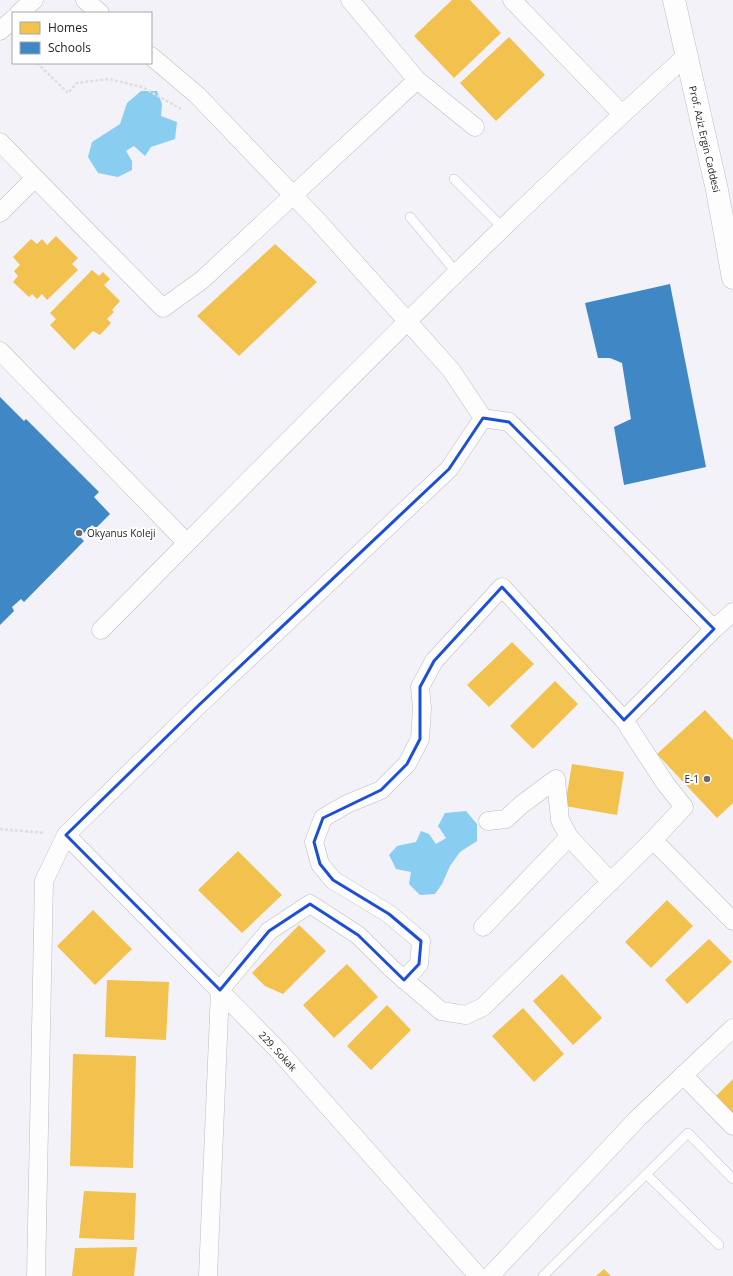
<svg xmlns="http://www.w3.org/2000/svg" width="733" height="1276" viewBox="0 0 733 1276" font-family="'Open Sans',sans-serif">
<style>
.water{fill:#89cef0}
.homes{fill:#f2c14e}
.schools{fill:#3f88c5}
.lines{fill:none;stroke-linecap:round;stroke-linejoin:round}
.service-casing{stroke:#bebdc2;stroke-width:10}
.minor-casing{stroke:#bebdc2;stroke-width:19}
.tertiary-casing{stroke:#bebdc2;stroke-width:23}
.path{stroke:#dfdfe0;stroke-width:2.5;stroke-dasharray:3 2;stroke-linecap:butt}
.service{stroke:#fdfdfe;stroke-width:9}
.minor{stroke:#fdfdfe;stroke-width:18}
.tertiary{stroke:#fdfdfe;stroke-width:22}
.marked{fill:none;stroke:#1d4ed8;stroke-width:3;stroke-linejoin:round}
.poi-dot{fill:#6c6b6f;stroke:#fff;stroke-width:1.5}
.labels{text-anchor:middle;stroke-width:4;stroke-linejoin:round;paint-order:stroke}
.street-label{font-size:10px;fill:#232225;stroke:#fff}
.poi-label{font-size:10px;fill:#232225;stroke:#fff;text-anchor:start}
</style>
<rect width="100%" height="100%" fill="#f3f2f8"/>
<path class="water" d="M141,91H157L162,104L161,116L177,122L175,139L151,147L145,156L134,146L126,151L132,161V170L118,177L98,173L88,157L92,142L120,124L127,103Z
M466,811L477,824V841L460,852L450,866L442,884L435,894L420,895L409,884L411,872L396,869L389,855L397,846L416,842L421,831L429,834L436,844L446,838L438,826L445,813Z"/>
<path class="homes" d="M452,0H470L501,33L454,78L414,36Z
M509,37L545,75L496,121L460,83Z
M56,236L78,258L72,264L78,270L47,300L42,294L37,299L32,294L29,297L13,282L18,276L14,271L20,265L13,257L31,239L37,244L42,239L47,245Z
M275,244L317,282L239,356L197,316Z
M92,270L99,276L103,272L110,279L104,285L120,301L112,310L114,312L107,319L111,323L100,335L93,331L74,350L50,325L56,319L50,313Z
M512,642L534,664L489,707L467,685Z
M555,681L578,704L533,749L510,726Z
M705,710L733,740V803L717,818L657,754Z
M572,764L624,772L617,815L565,806Z
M238,851L282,895L242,933L198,890Z
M667,900L693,926L651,968L625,942Z
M93,910L132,949L95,985L57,946Z
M299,925L326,951L283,994L265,986L252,973Z
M709,939L732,962L687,1004L665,980Z
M347,964L378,997L334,1038L303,1005Z
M562,974L602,1018L573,1045L533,1001Z
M107,980L169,982L166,1040L105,1037Z
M387,1005L411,1030L371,1070L347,1046Z
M523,1008L564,1054L534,1082L492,1036Z
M73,1054L136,1056L133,1168L70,1166Z
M733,1079V1116L714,1098Z
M84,1191L136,1193L134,1240L79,1238Z
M137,1247L134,1276H72L75,1248Z
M604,1269L611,1276H596Z"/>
<path class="schools" d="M670,284L706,467L624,485L614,427L631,419L622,363L610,358H598L585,303Z
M0,397L24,421L26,419L99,492L94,497L110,514L96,528L92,525L80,537L84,541L24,602L21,599L12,607L14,611L0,625Z"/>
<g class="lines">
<g class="service-casing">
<path id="service" d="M454,179L503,228
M410,217L457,273
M646,1174L719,1245
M543,1276L688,1133L733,1179"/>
</g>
<g class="minor-casing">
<path id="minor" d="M85,0L100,13
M350,0L417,80L475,127
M512,0L622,114
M19,13L34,0
M0,31L13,19
M151,56L197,95L315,218L451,370L483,418L509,422L714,629
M0,142L82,226L163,308L202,280L417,80
M0,213L35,178
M0,351L187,543
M101,630C293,436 484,239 686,56
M488,821L506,819L521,805L556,779L560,820L569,837L611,882
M66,835L278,1050L478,1276
M653,840L733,921
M483,927L569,837
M404,980L419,964L421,941L389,914L333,880L320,864L314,842L323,818L347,804L381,790L407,764L420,739L422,708L420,687L434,661L502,587L624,720L714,629L733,612
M683,1075L733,1126
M36,1276L44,881L66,835L199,705L449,469L483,418
M208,1276L220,990L269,931L310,904L358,935L392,969L441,1011L466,1015L483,1007L653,840L684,807L665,783L624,720
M490,1276L637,1119L733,1028"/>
</g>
<g class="tertiary-casing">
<path id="tertiary" d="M674,0L717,190L733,278"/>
</g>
<path class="path" d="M37,63L68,93L77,83L109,79L142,87L181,109
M0,829L45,833"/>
<use href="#service" class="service"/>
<use href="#minor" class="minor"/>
<use href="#tertiary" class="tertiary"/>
</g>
<path class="marked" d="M483,418L509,422L714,629L624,720L502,587L434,661L420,687V739L407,764L381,790L323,818L314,842L320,864L333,880L389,914L421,941L419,964L404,980L358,935L310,904L269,931L220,990L66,835L199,705L449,469Z"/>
<g class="poi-dot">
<circle cx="79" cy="533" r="4"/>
<circle cx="707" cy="779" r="4"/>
</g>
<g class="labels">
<g class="street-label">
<text transform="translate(705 139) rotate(77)" y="4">Prof. Aziz Ergin Caddesi</text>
<text transform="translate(278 1051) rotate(47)" y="4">229. Sokak</text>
</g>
<g class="poi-label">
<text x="87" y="537">Okyanus Koleji</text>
<text x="699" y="783" text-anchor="end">E-1</text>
</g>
</g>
<rect x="12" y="12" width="140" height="52" fill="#ffffff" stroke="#a7a7a8"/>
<rect x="20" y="22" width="20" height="12" fill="#f2c14e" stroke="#a7a7a8"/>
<text x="48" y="32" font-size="12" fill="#232225">Homes</text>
<rect x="20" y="42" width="20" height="12" fill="#3f88c5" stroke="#a7a7a8"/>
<text x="48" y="52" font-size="12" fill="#232225">Schools</text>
</svg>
